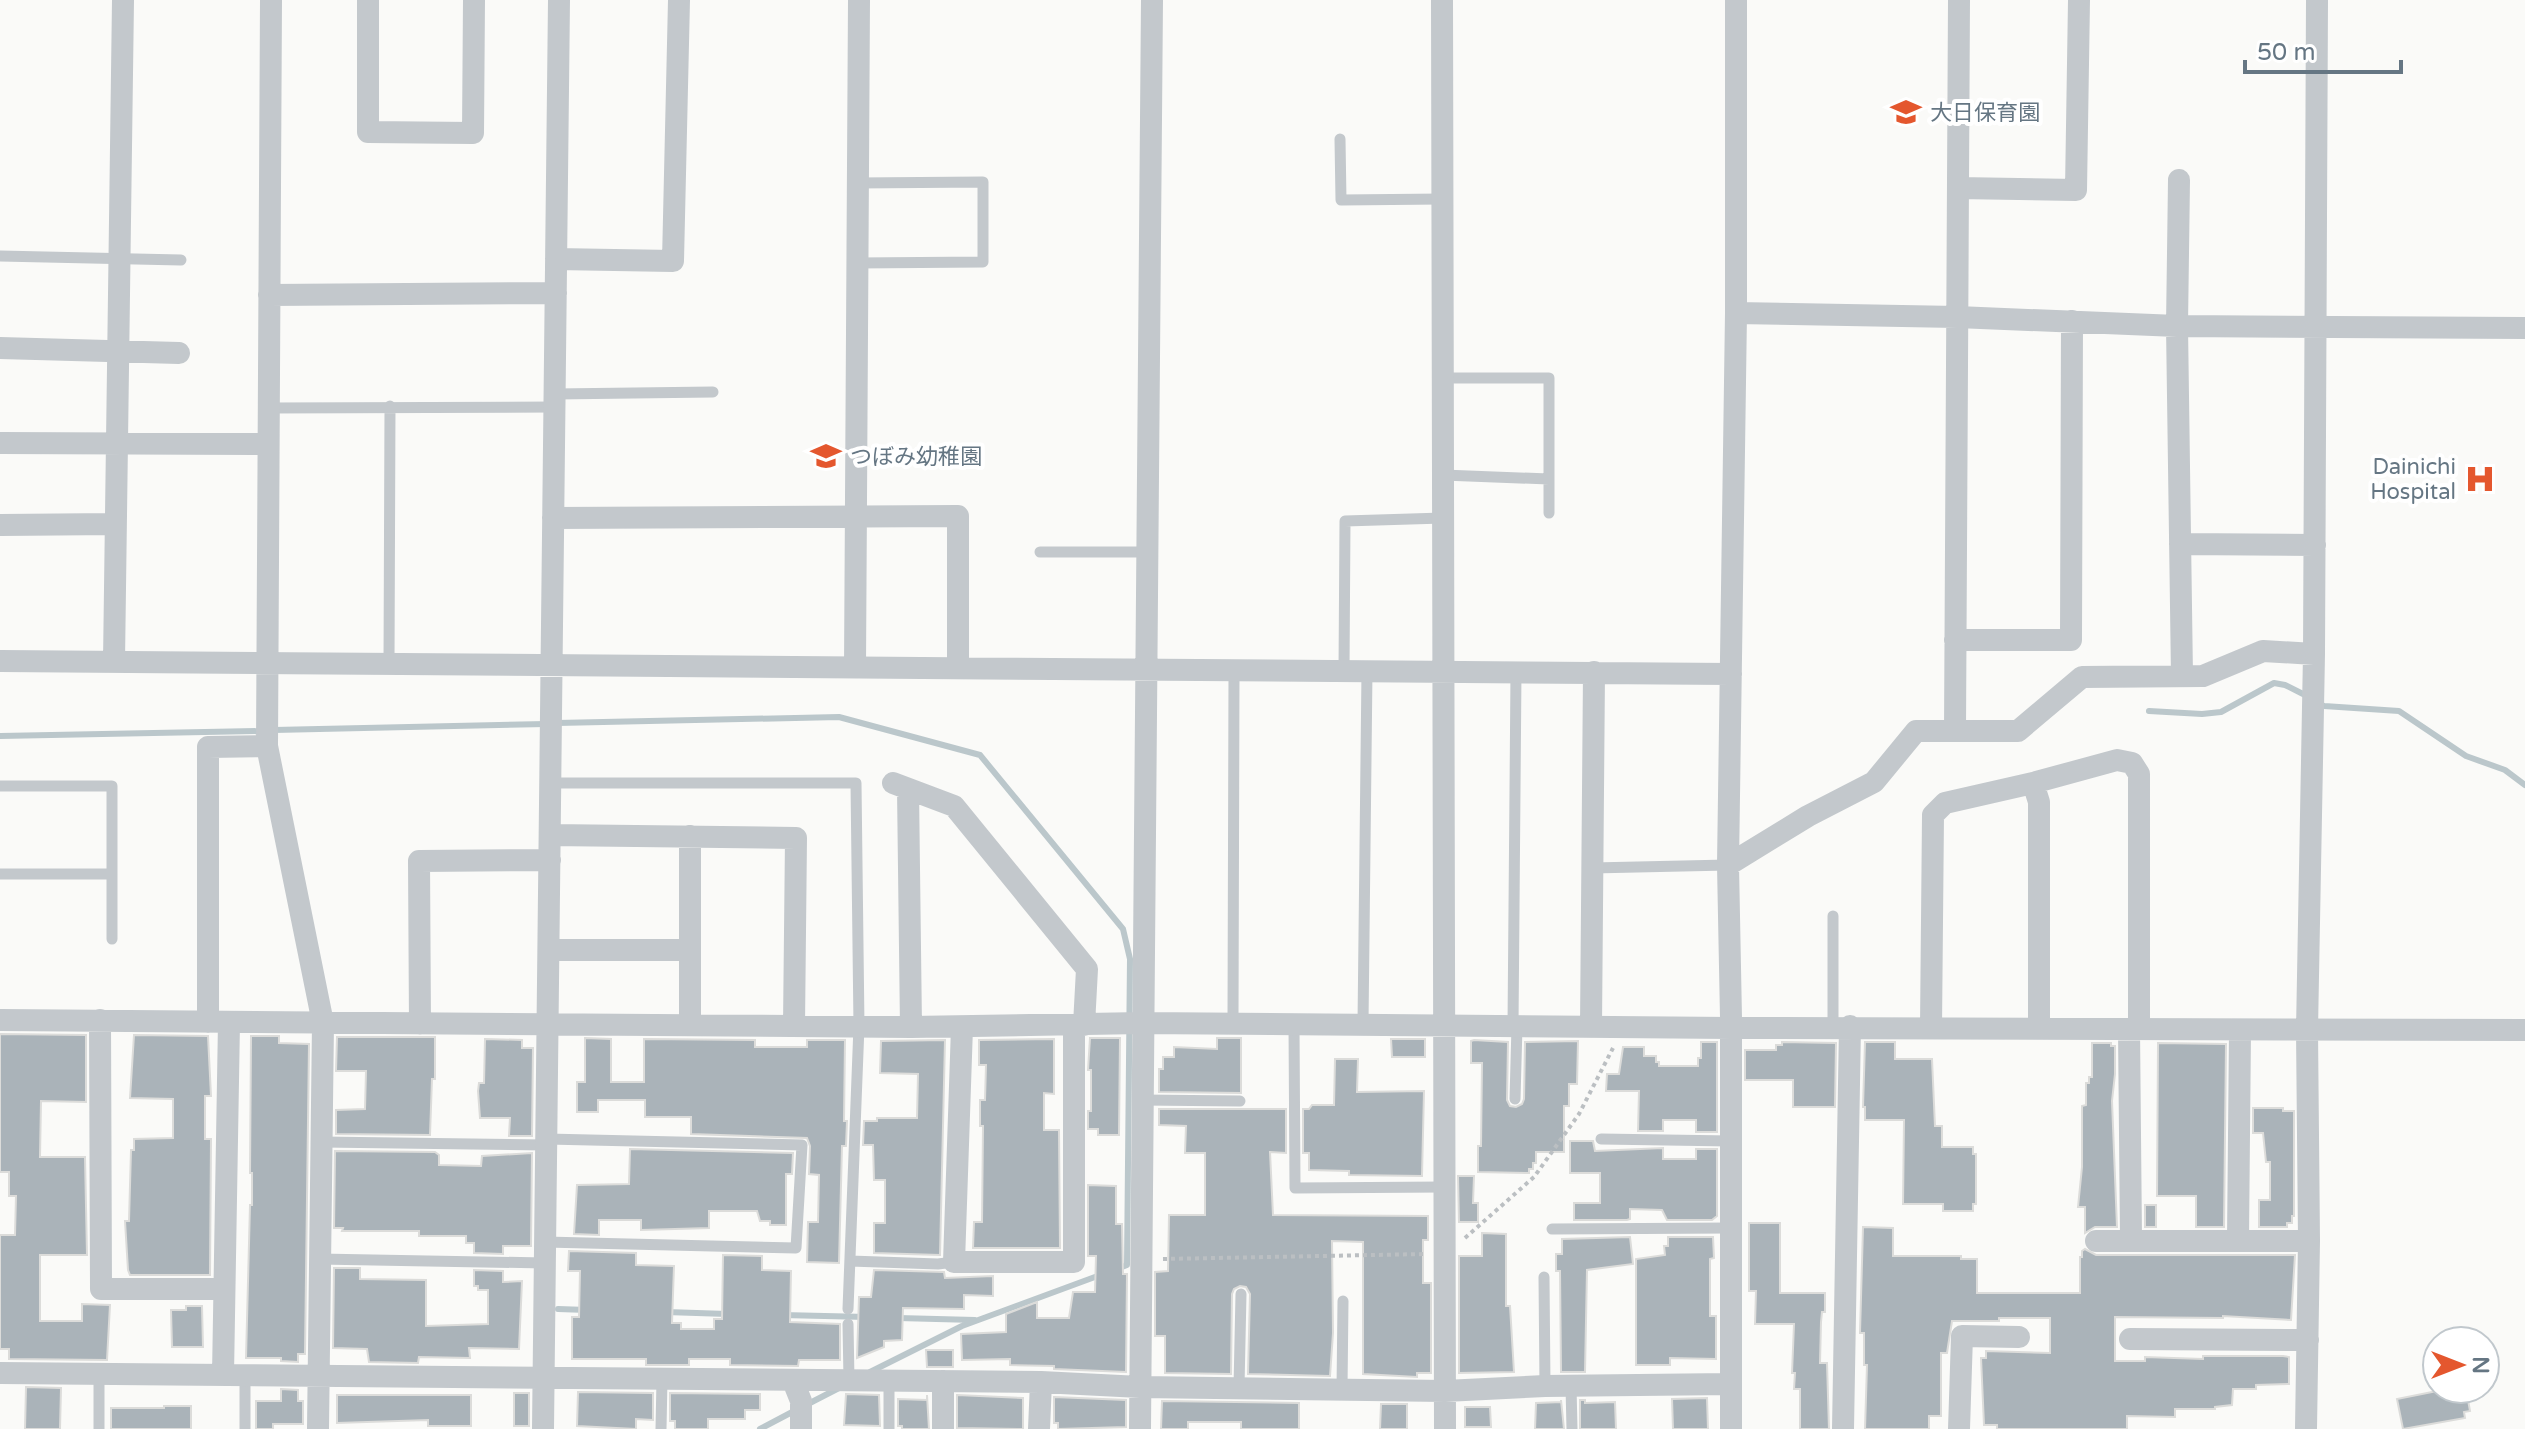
<svg xmlns="http://www.w3.org/2000/svg" width="2525" height="1429" viewBox="0 0 2525 1429" font-family="'Varela Round','Noto Sans JP',sans-serif">
<style>
.lines{fill:none;stroke-linecap:round;stroke-linejoin:round}
.stream{stroke:#bbc7cb;stroke-width:6}
.building{fill:#aab3b9;stroke:#dcdcda;stroke-width:2}
.path{stroke:#bbbfc2;stroke-width:4;stroke-dasharray:4 4;stroke-linecap:butt}
.service{stroke:#c3c8cc;stroke-width:11}
.minor{stroke:#c3c8cc;stroke-width:22}
.labels{text-anchor:middle;stroke-width:8;stroke-linejoin:round;paint-order:stroke}
.poi-label{font-size:22px;fill:#657683;stroke:#fff;text-anchor:start}
</style>
<rect width="100%" height="100%" fill="#fafaf8"/>
<g class="lines">
<path class="stream" d="M2317,702L2324,706L2399,711L2466,756L2505,770L2525,785
M2149,711L2202,714L2221,712L2274,683L2285,685L2307,696
M557,723L839,717L980,755L1123,929L1130,959L1127,1265L1117,1269
M274,730L546,724
M0,736L262,731
M558,1309L587,1310
M666,1312L727,1314
M782,1315L867,1317
M898,1318L975,1320
M870,1372L962,1326L1103,1274
M806,1405L839,1388
M760,1429L796,1410"/>
</g>
<path class="building" d="M0,1034L86,1035V1102L41,1101L40,1157H85L87,1255H40V1321H82V1304L110,1305L107,1360L9,1359V1349H0V1235H15L16,1196H9V1172H0Z
M134,1035L208,1036L211,1096H205V1139H211L210,1275H130L128,1270L125,1221H129L131,1150H134V1139L173,1138V1099L130,1098Z
M251,1036H279V1043L309,1044L305,1354H298V1362L281,1361V1358H246L250,1205H252V1173H250Z
M337,1037H435V1079H432L430,1135L336,1134V1110L365,1109L366,1071H336Z
M585,1038L611,1039V1082H644V1039L755,1040V1047H807V1040H845L844,1121H847L846,1146H842L839,1263L807,1262L808,1222H818L819,1175L809,1174L810,1146L807,1138L691,1134V1117H645V1100H598V1112H577V1082H585Z
M1090,1038H1120L1119,1135H1098V1129H1088V1111H1091V1070H1088Z
M1217,1038H1241V1093L1159,1092V1069H1163V1057H1174V1047L1217,1049Z
M485,1039L522,1040V1048H533L532,1136H509L510,1118H480L478,1091L479,1083H484Z
M1054,1039V1094L1044,1093V1130H1059L1060,1248H973L974,1222H982L983,1126H980V1100H985L986,1065H979V1040Z
M1391,1039H1425V1057H1392Z
M945,1040L940,1255L874,1253V1223H885V1180H874L873,1145H863L864,1121H877V1118H917L918,1074L880,1073L881,1041Z
M1474,1040L1508,1042L1507,1100L1510,1106L1516,1107L1522,1104L1524,1099L1525,1042L1578,1041L1577,1084H1569V1106H1564V1152H1536V1163H1533V1169H1529V1173L1478,1172V1146H1481L1482,1063H1471V1041Z
M1701,1042H1717V1132H1696V1120H1663V1131H1638L1639,1091H1606L1607,1074H1619L1623,1047H1644V1056H1656V1062H1659V1066H1698V1058H1701Z
M1782,1042L1836,1043L1835,1107H1793V1080H1745V1050H1776V1045H1782Z
M1865,1042H1895V1059H1932L1935,1126H1942V1147H1973V1154H1976V1204H1973V1211H1943V1204H1903L1904,1120H1865V1107H1863Z
M2092,1043H2111V1046H2115V1074L2112,1101L2117,1227H2095L2085,1233V1207H2078L2082,1167V1106L2086,1105V1083H2089V1077H2092Z
M2158,1043L2226,1044L2224,1227H2196V1196H2157Z
M1335,1059H1358L1357,1092L1424,1091L1422,1176L1349,1175V1171L1309,1170V1153H1303V1109H1309L1312,1105H1334Z
M2253,1108H2283V1111H2294V1216H2292V1223H2287V1227H2259V1200H2270V1162H2266L2263,1133H2253Z
M1159,1109H1286V1153L1270,1152L1273,1215L1428,1216V1240H1423V1283H1431V1373H1417V1377L1363,1374V1242L1332,1241L1333,1333L1330,1376L1248,1374L1250,1294L1246,1287L1240,1286L1234,1289L1232,1294L1231,1374L1165,1373V1336H1155V1272L1168,1271L1169,1215H1205V1153H1185L1186,1126L1159,1125Z
M1570,1141H1593L1595,1151L1663,1148V1159H1696V1149H1717V1216L1712,1220H1667L1662,1210L1630,1209V1219L1627,1220H1574V1203H1600V1173H1570Z
M630,1149L793,1153L792,1174H786V1225H770V1221H760L757,1211H709V1228L641,1230V1220H599V1235L574,1234L577,1185L629,1184Z
M335,1151L435,1152L439,1155V1165L481,1166L482,1156L532,1153L531,1246H503V1254L474,1253V1243H466V1236H419V1231H342L343,1228H334Z
M1458,1176H1474L1473,1203H1478V1222H1459Z
M1088,1185L1116,1186V1224H1122L1123,1274H1127L1126,1372L1054,1369V1366L1010,1365V1359L962,1360L961,1334L1006,1332V1314L1037,1302V1318H1069L1073,1292H1095L1096,1256H1088Z
M2145,1205H2156V1227H2145Z
M1749,1223H1780V1293H1825V1312H1822L1821,1322L1820,1363H1827L1829,1429H1800V1389H1794L1795,1373H1792L1794,1324H1755L1756,1291H1749Z
M1863,1227L1893,1228V1256H1961V1259H1977V1293H2080V1257H2082V1251L2085,1249L2096,1255H2295L2291,1320L2223,1316V1318L2115,1317V1361H2145V1357L2203,1359V1356H2283L2289,1357V1384L2256,1385V1389H2233L2232,1405L2215,1407V1409H2175V1417L2127,1416V1429H1997V1425H1984L1981,1358H1986V1351L2050,1353V1318H1999V1321H1952L1947,1353H1941V1416H1929V1429H1865L1867,1365H1864V1333H1860Z
M1482,1233L1506,1234V1306H1510L1514,1372L1459,1373V1256H1482Z
M1630,1237L1633,1264L1587,1270L1585,1372H1561L1560,1271H1556V1254H1562V1239Z
M1668,1237H1713L1714,1258L1710,1259V1316H1716V1359L1670,1358V1365H1636V1259L1665,1255L1664,1246H1668Z
M569,1251L636,1253V1265L674,1266L672,1323H681V1329H714V1319H722L723,1255L762,1256V1270L791,1271L790,1322L840,1324V1360H799L798,1366L730,1365V1359H689V1365H646V1359H572V1317H579L580,1271H568Z
M334,1268H360V1279L426,1280V1326L488,1324V1290H478V1286H474V1270L503,1271V1282L522,1281L519,1349L469,1348L470,1358L419,1357L418,1363L369,1362L367,1349L333,1348Z
M874,1270L944,1272L945,1278L993,1276V1296L964,1295V1309L903,1308L902,1340L884,1341V1347L857,1358L859,1297H871Z
M186,1306H202L203,1347H172L171,1310H186Z
M926,1350H953V1367H927Z
M26,1387L61,1388L60,1429H25Z
M281,1389L298,1390V1401H303V1424H273V1429H256V1401H281Z
M2447,1389H2461L2462,1395L2467,1394L2470,1411L2464,1412L2465,1418L2403,1429L2397,1399Z
M578,1392L653,1393V1420L636,1419V1429L577,1426Z
M514,1393H529V1426H514Z
M670,1393L760,1394V1410H745V1419H708V1429H675V1421H670Z
M846,1394L879,1395L880,1426L844,1425Z
M337,1395H471V1426H428V1420L337,1423Z
M927,1395L929,1429H902V1426H898V1399L927,1400Z
M957,1395L1023,1398V1429L957,1428Z
M1054,1397L1126,1400V1427L1058,1429V1423H1054Z
M1707,1398L1708,1429H1673L1672,1399Z
M1561,1400L1564,1429H1535L1536,1403L1561,1402Z
M1580,1400H1585V1403L1615,1402L1616,1429H1580Z
M1162,1401L1299,1403V1429H1241V1422H1188V1429H1161Z
M1381,1404H1407V1429H1380Z
M164,1406H191V1429H111V1408H164Z
M1465,1407H1490L1491,1427H1465Z"/>
<g class="lines">
<path class="path" d="M1465,1238L1534,1177L1579,1114L1613,1048
M1163,1259L1426,1254"/>
<path class="service" d="M1340,139L1341,200L1442,199
M0,256L181,260
M857,263L983,262V182L857,183
M1443,378H1549V513
M555,394L713,392
M269,408L555,407
M1443,475L1549,479
M1040,552H1148
M389,664L390,406
M1344,670L1345,521L1443,518
M550,783H856L859,1026L848,1309
M0,786H112V939
M1592,868L1728,865
M0,874H112
M1233,1024L1234,670
M1363,1024L1367,671
M1294,1025L1295,1188L1444,1187
M1513,1026L1516,672
M1833,1027V916
M1515,1099L1517,1026
M1142,1100L1240,1101
M1601,1139L1731,1141
M322,1142L546,1145
M1552,1229L1731,1228
M545,1242L796,1248L802,1145L547,1139
M319,1259L545,1263
M850,1261L938,1264L954,1262
M1544,1277L1545,1386
M848,1324L849,1380
M1571,1386L1572,1429
M1239,1387L1241,1294
M1342,1389L1343,1301
M99,1429V1374
M245,1429V1375
M661,1429L662,1379
M889,1429V1381"/>
<path class="minor" d="M271,0L267,746L323,1023L318,1429
M368,0V132L473,133L474,0
M1442,0L1445,1429
M2179,180L2177,326L2182,676
M1958,188L2076,190L2079,0
M556,259L673,261L679,0
M269,295L556,293
M1736,313L1957,317L2177,326L2525,328
M0,348L179,353
M0,443L268,444
M553,518L958,516V668
M0,525L115,524
M2180,544L2315,545
M1955,640H2071L2072,321
M0,661L1731,674
M114,662L123,0
M855,667L859,0
M1955,731L1959,0
M893,783L954,806L1087,969L1084,1025
M2033,783L2039,802V1028
M908,789L911,1027
M550,835L796,838L794,1026
M690,836V1025
M1728,865L1808,816L1874,782L1916,731H2018L2082,677L2203,676L2263,651L2314,654
M549,950H690
M0,1020L911,1027L1142,1023L1731,1028L2525,1030
M100,1020L101,1289H224
M208,1022V747L267,746
M420,1024L419,861L550,860
M962,1027L954,1262H1074V1025
M1591,1027L1594,672
M1931,1028L1933,815L1945,803L2033,783L2117,760L2132,763L2139,774V1029
M2129,1029L2131,1239
M2238,1239L2240,1030
M2096,1241H2309
M2130,1339L2308,1340
M0,1373L1041,1382L1140,1387L1445,1391L1545,1386L1731,1384
M223,1375L229,1022
M793,1381L801,1401V1429
M543,1429L559,0
M943,1429V1381
M1039,1429L1041,1382
M1140,1429L1152,0
M1731,1429V1018L1728,865L1736,313V0
M1843,1429L1850,1026
M1959,1429L1962,1336L2019,1337
M2306,1429L2309,1241L2307,1030L2314,654L2317,0"/>
</g>
<defs>
<g id="school-bare" transform="scale(2.4)"><path d="M0-5L7-2L0 1L-7-2ZM-4 1L0 2.5L4 1V4Q0 6-4 4Z" fill="#e4572e" stroke="#fff" stroke-width="2.5" paint-order="stroke"/></g>
<g id="hospital-bare" transform="scale(2.4)"><path d="M-5-5h3v3.5h4V-5h3V5h-3V1.5h-4V5h-3Z" fill="#e4572e" stroke="#fff" stroke-width="2.5" paint-order="stroke"/></g>
</defs>
<g fill-rule="evenodd">
<use href="#school-bare" x="1906" y="112"/>
<use href="#school-bare" x="826" y="456"/>
<use href="#hospital-bare" x="2480" y="479"/>
</g>
<g class="labels">
<g class="poi-label">
<text x="1930" y="120">大日保育園</text>
<text x="850" y="464">つぼみ幼稚園</text>
<text x="2456" y="474" text-anchor="end">Dainichi<tspan x="2456" dy="25">Hospital</tspan></text>
</g>
</g>
<g transform="translate(2461 1365) rotate(90)"><circle r="38" fill="#ffffff" stroke="#c1c8cd" stroke-width="2"/>
<path d="M0-6L14 30L0 20L-14 30Z" fill="#e4572e"/>
<text y="-12" font-size="22" font-weight="bold" text-anchor="middle" fill="#657683">N</text>
</g>
<path d="M2245 60v12h156v-12" fill="none" stroke="#657683" stroke-width="4"/>
<text x="2257" y="60" font-size="24" fill="#657683" stroke="#ffffff" stroke-width="6" paint-order="stroke">50 m</text>
</svg>
